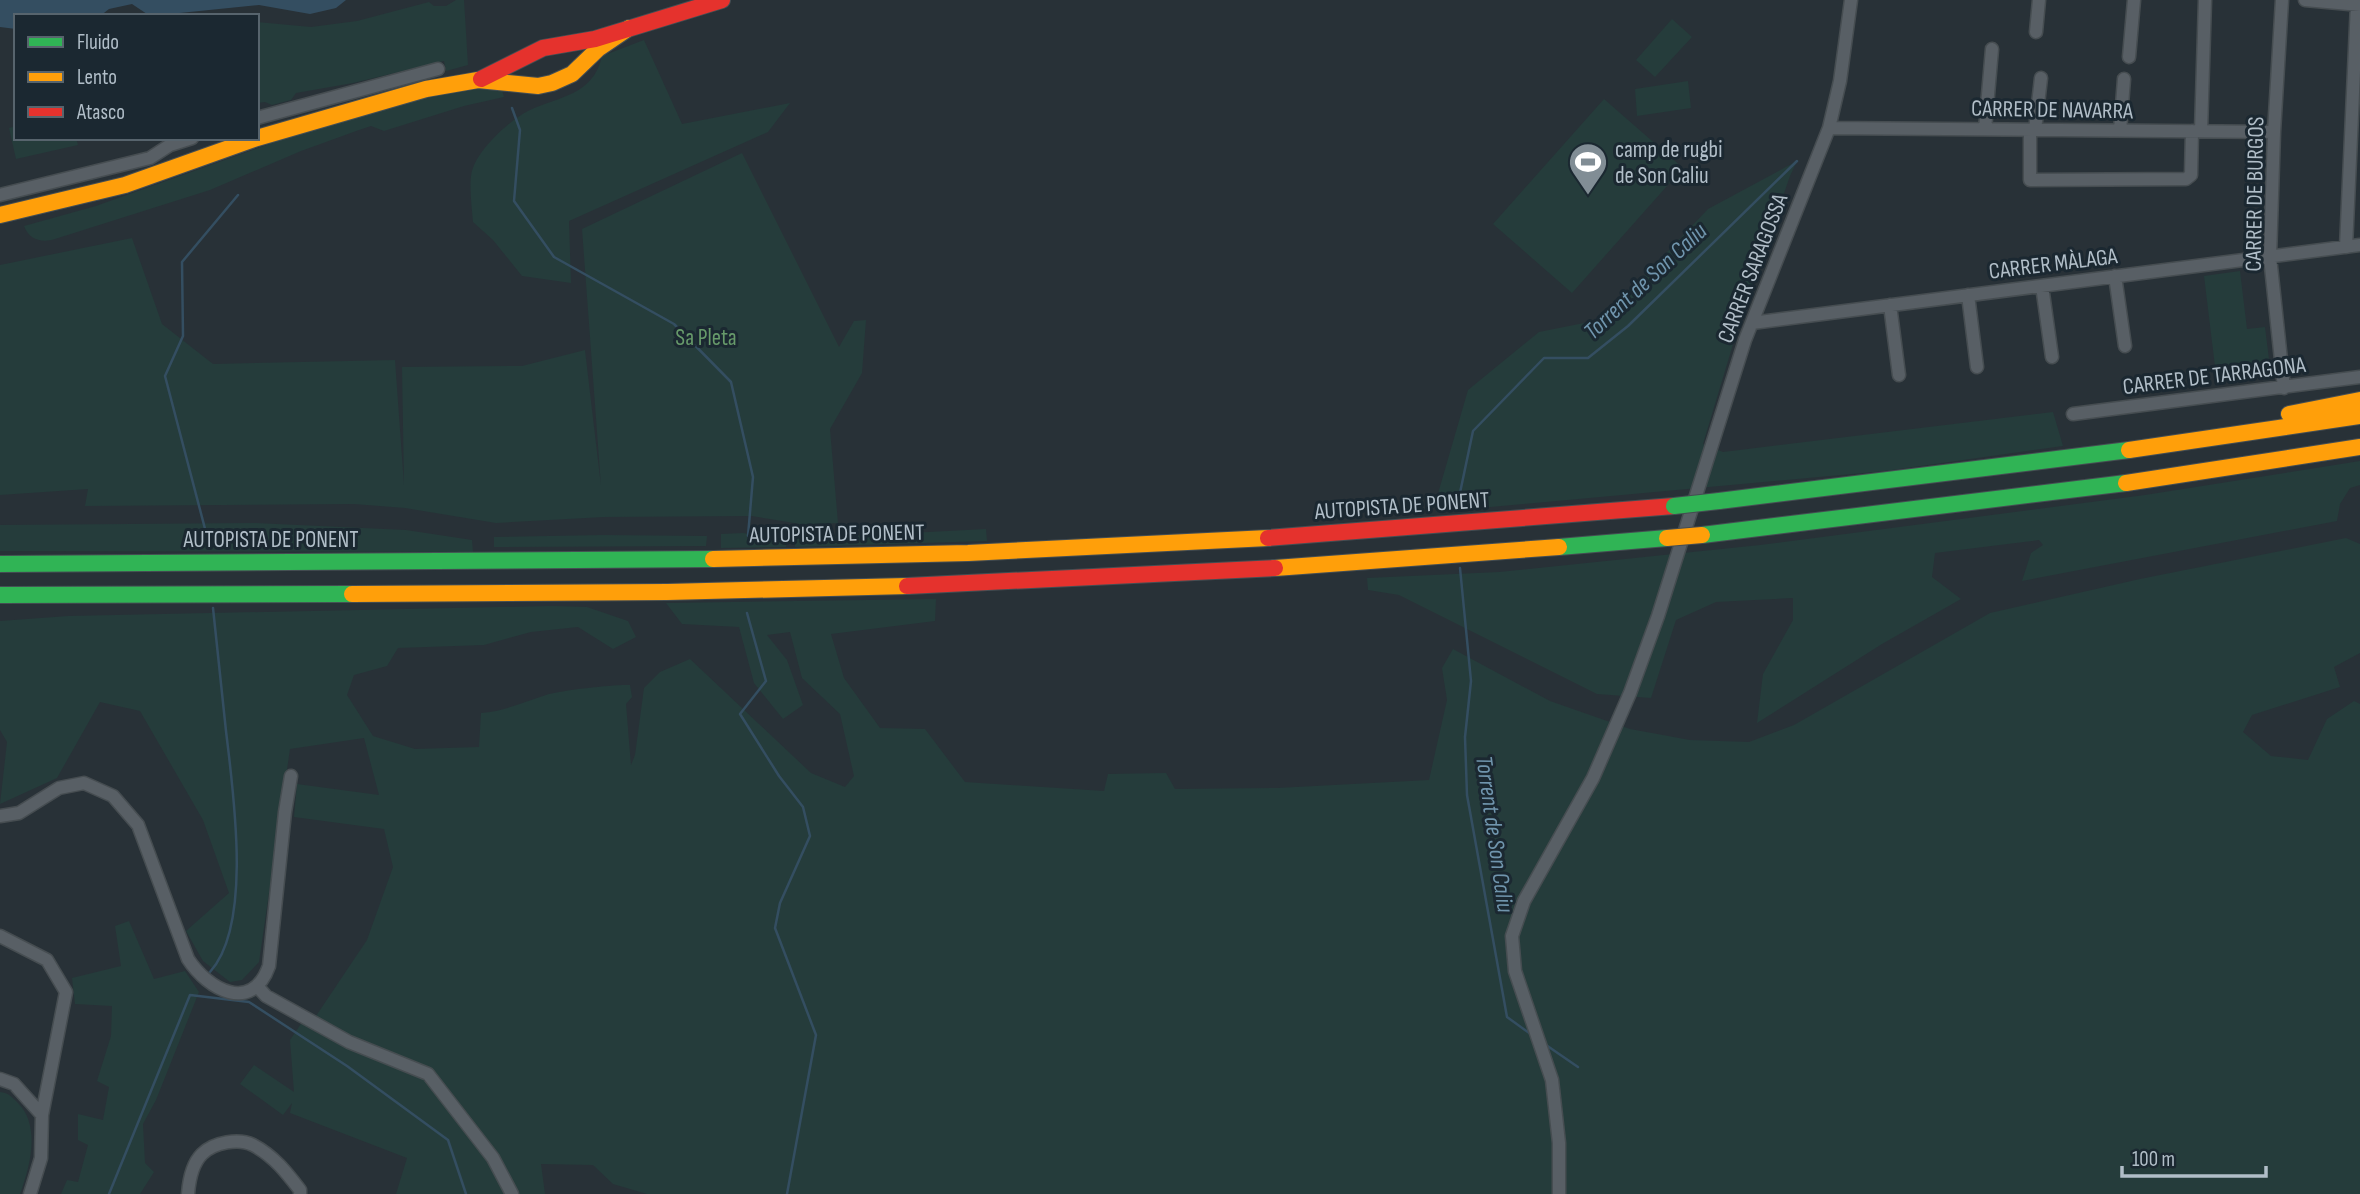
<svg xmlns="http://www.w3.org/2000/svg" width="2360" height="1194" viewBox="0 0 2360 1194" font-family="'Sofia Sans Condensed',sans-serif">
<style>
.green{fill:#253c3b}
.water{fill:#344e61}
.lines{fill:none;stroke-linecap:round;stroke-linejoin:round}
.stream{stroke:#344e61;stroke-width:2.5}
.street-casing{stroke:#464d51;stroke-width:15}
.fast-casing{stroke:#454e53;stroke-width:18}
.slow-casing{stroke:#454e53;stroke-width:18}
.jam-casing{stroke:#454e53;stroke-width:18}
.street{stroke:#585f65;stroke-width:12}
.fast{stroke:#30b455;stroke-width:16}
.slow{stroke:#ff9f0a;stroke-width:16}
.jam{stroke:#e5322d;stroke-width:16}
.fast-bridge-casing{stroke:#454d52;stroke-width:18;stroke-linecap:butt}
.slow-bridge-casing{stroke:#454d52;stroke-width:18;stroke-linecap:butt}
.fast-bridge{stroke:#30b455;stroke-width:16}
.slow-bridge{stroke:#ff9f0a;stroke-width:16}
.labels{text-anchor:middle;stroke-width:6;stroke-linejoin:round;paint-order:stroke}
.street-label{font-size:23px;fill:#b1bec8;stroke:#1b2831}
.poi-label{font-size:23px;fill:#b1bec8;stroke:#1b2831;text-anchor:start}
.park-label{font-size:23px;fill:#679a6a;stroke:#1b2831}
.water-label{font-size:24px;font-style:italic;fill:#7095ad;stroke:#1b2831}
</style>
<rect width="100%" height="100%" fill="#283137"/>
<path class="green" d="M456,0H464L468,65L446,71L444,61L353,83L296,93L291,100L272,105L265,102L257,103V22L311,27L357,21L429,2L434,6H446Z
M1672,19L1692,37L1655,77L1636,60Z
M644,40L682,124L790,103L768,132L569,221L571,283L522,276L493,240L473,222C472,209 468,179 473,168C480,148 510,120 528,111C559,96 593,96 602,56Z
M1688,81L1691,108L1637,116L1635,89Z
M482,88L502,90L504,97L464,106L384,131L371,126L359,130L301,151L210,190L55,239C42,243 29,240 24,226L96,206L303,132L424,97Z
M1604,99L1683,168L1572,293L1493,224Z
M16,126V138H76L78,145L16,159L9,128Z
M742,153L839,347L854,321L866,320L862,373L830,429L838,523L806,525L752,516L604,517L496,523L405,508L354,504L85,506L88,489L0,495V265L132,238L162,324L213,364L395,360L404,485L402,367L522,366L585,350L601,486L582,229Z
M1797,161L1790,176L1740,321L1703,444L1723,452L2053,412L2063,446L1885,471L1436,512L1439,490L1468,390L1539,332L1584,323L1594,329L1708,209Z
M2240,271L2247,329L2265,327L2271,375L2217,383L2204,276Z
M2360,461V485L2350,488L2340,504L2337,521L2022,581L2031,553L2043,545L2039,540L1935,553L1932,577L1961,599L1882,644L1757,723L1763,674L1793,620V598L1716,602L1676,620L1651,698L1597,694L1399,595L1368,590L1367,578L1499,572L1760,545L2145,495Z
M255,523L406,530L472,540L473,552L0,551V525Z
M986,529L987,541L795,547L794,539Z
M743,533L787,541L786,547L721,548V534Z
M603,535L707,536L706,546L494,547V537Z
M2346,538L2360,544V653L2334,667L2340,687L2252,715L2243,732L2271,756L2308,760L2327,719L2354,701L2360,704V1194H647L613,1184L593,1165L541,1164L545,1194H396L407,1158L290,1113L292,1103L283,1115L240,1084L254,1065L294,1092L290,1040L309,1012L316,1016L367,940L393,867L384,829L294,817L297,784L379,795L364,738L290,749L259,962L242,980L230,982L203,961L186,931L229,893L203,820L140,711L100,702L57,778L0,804L7,742L0,730V621L68,616L552,606L587,607L628,621L636,637L613,649L578,627L531,632L484,645L398,648L387,666L354,675L347,695L373,736L415,749L479,747L481,713C506,711 526,701 549,694C564,690 616,684 630,685L632,697L626,704L631,765L635,755L644,688L660,672L690,659L811,773L845,787L854,776L840,714L802,678L790,632L767,635L787,660L803,705L783,719L754,683L739,627L682,624L666,603L936,599L935,621L831,634L844,678L880,728L925,729L965,782L1104,791L1108,774L1166,773L1175,789L1277,788L1429,780L1447,700L1442,668L1453,649L1550,701L1630,729L1690,740L1749,742L1794,725L1990,613L2140,579Z
M129,921L154,979L185,971L199,992L156,1100L143,1124L145,1163L154,1172L140,1194H61L67,1180L78,1182L88,1145L78,1140V1114L103,1120L109,1087L97,1081L111,1036L112,1006L75,1004L72,978L121,966L115,926Z
M0,1092C9,1093 12,1097 18,1103C41,1126 30,1167 20,1194H0Z"/>
<path class="water" d="M0,0H346L336,8L310,14L259,5L150,16L132,4L109,9L100,16H16V29L0,27Z"/>
<g class="lines">
<path class="stream" d="M512,108L520,130L514,201L554,257L674,324L731,382L753,477L748,536
M1457,507L1473,431L1544,358H1588L1628,326L1797,161
M209,544L165,376L183,336L182,262L238,195
M1460,568L1471,681L1465,737L1467,795L1507,1017L1532,1035
M747,613L766,681L740,714L779,776L803,807L810,836L780,903L775,928L816,1035L787,1194
M210,972C253,925 233,791 226,731C222,690 217,649 213,608
M1546,1045L1578,1067
M109,1194L190,995L249,1002L347,1066L448,1140L466,1194"/>
<g class="street-casing">
<path id="street" d="M2282,0L2274,132L2270,257L2284,388
M2305,0L2360,5
M2036,32L2039,0
M2129,57L2134,0
M257,118L438,69
M1829,128L2274,132
M1985,129L1992,49
M2030,130V180L2186,179L2191,175L2192,131
M2035,130L2041,78
M2120,131L2124,79
M2201,131L2205,0
M0,195L150,158L170,145L192,138
M2346,247L2357,4
M2115,276L2125,346
M2042,286L2052,357
M1968,295L1977,367
M1890,305L1899,375
M1752,323L2360,245
M2073,414L2360,377
M0,816L19,813L59,788L84,783L113,796L138,825L188,959C208,990 252,1014 269,966L285,812L291,776
M0,936L47,960L66,992L42,1115
M257,986L266,996L349,1042L428,1074L493,1158L512,1194
M0,1079L14,1084L42,1115L41,1158L30,1194
M188,1194C189,1181 192,1164 202,1154C214,1142 239,1138 253,1145C274,1156 287,1173 300,1190V1194
M1559,1194V1143L1552,1080L1515,971L1512,936L1524,901L1593,778L1630,693L1658,616L1745,340L1829,128L1840,81L1851,0"/>
</g>
<g class="fast-casing">
<path id="fast" d="M1719,501L2129,450
M1702,535L2126,483
M1559,547L1667,538
M0,564L713,559
M0,595L352,594"/>
</g>
<g class="slow-casing">
<path id="slow" d="M257,138L426,89L478,80L538,86L552,83L572,74L598,49L629,28
M0,215L125,185L257,138
M2289,414L2360,400
M2129,450L2360,416
M2126,483L2360,447
M713,559L968,553L1268,538
M1275,568L1559,547
M352,594L667,592L907,586"/>
</g>
<g class="jam-casing">
<path id="jam" d="M481,79L543,48L595,39L722,0
M1268,538L1674,506
M907,586L1275,568"/>
</g>
<use href="#street" class="street"/>
<use href="#fast" class="fast"/>
<use href="#slow" class="slow"/>
<use href="#jam" class="jam"/>
<g class="fast-bridge-casing">
<path id="fast-bridge" d="M1674,506L1719,501"/>
</g>
<g class="slow-bridge-casing">
<path id="slow-bridge" d="M1667,538L1702,535"/>
</g>
<use href="#fast-bridge" class="fast-bridge"/>
<use href="#slow-bridge" class="slow-bridge"/>
</g>
<defs>
<g id="stadium-pin" transform="scale(2.0125)"><path d="M0 17L-7.5 6A9.5 9.5 0 1 1 7.5 6Z" fill="#818d95" stroke="#1b2831"/><path d="M0-5a6.5 5 0 1 0 0 10a6.5 5 0 1 0 0-10ZM-3.5-1.8h7v3.6h-7Z" fill="#fff"/></g>
</defs>
<g fill-rule="evenodd">
<use href="#stadium-pin" x="1588" y="162"/>
</g>
<g class="labels">
<g class="street-label">
<text transform="translate(2052 109) rotate(1)" y="8">CARRER DE NAVARRA</text>
<text transform="translate(2254 194) rotate(-89)" y="8">CARRER DE BURGOS</text>
<text transform="translate(2053 263) rotate(-7)" y="8">CARRER MÀLAGA</text>
<text transform="translate(1752 268) rotate(-69)" y="8">CARRER SARAGOSSA</text>
<text transform="translate(2214 375) rotate(-7)" y="8">CARRER DE TARRAGONA</text>
<text transform="translate(1402 505) rotate(-4)" y="8">AUTOPISTA DE PONENT</text>
<text transform="translate(837 533) rotate(-1)" y="8">AUTOPISTA DE PONENT</text>
<text x="271" y="547">AUTOPISTA DE PONENT</text>
</g>
<g class="poi-label">
<text x="1615" y="157">camp de rugbi<tspan x="1615" dy="26">de Son Caliu</tspan></text>
</g>
<g class="park-label">
<text x="706" y="345">Sa Pleta</text>
</g>
<g class="water-label">
<text transform="translate(1645 281) rotate(-43)" y="8">Torrent de Son Caliu</text>
<text transform="translate(1495 834) rotate(82)" y="8">Torrent de Son Caliu</text>
</g>
</g>
<rect x="14" y="14" width="245" height="126" fill="#1b2831" stroke="#57646d" stroke-width="2"/>
<rect x="28" y="37" width="35" height="10" fill="#30b455" stroke="#57646d" stroke-width="2"/>
<text x="77" y="49" font-size="21" fill="#b1bec8">Fluido</text>
<rect x="28" y="72" width="35" height="10" fill="#ff9f0a" stroke="#57646d" stroke-width="2"/>
<text x="77" y="84" font-size="21" fill="#b1bec8">Lento</text>
<rect x="28" y="107" width="35" height="10" fill="#e5322d" stroke="#57646d" stroke-width="2"/>
<text x="77" y="119" font-size="21" fill="#b1bec8">Atasco</text>
<path d="M2122 1166v10h144v-10" fill="none" stroke="#b1bec8" stroke-width="3.5"/>
<text x="2132" y="1166" font-size="21" fill="#b1bec8" stroke="#1b2831" stroke-width="5" paint-order="stroke">100 m</text>
</svg>
